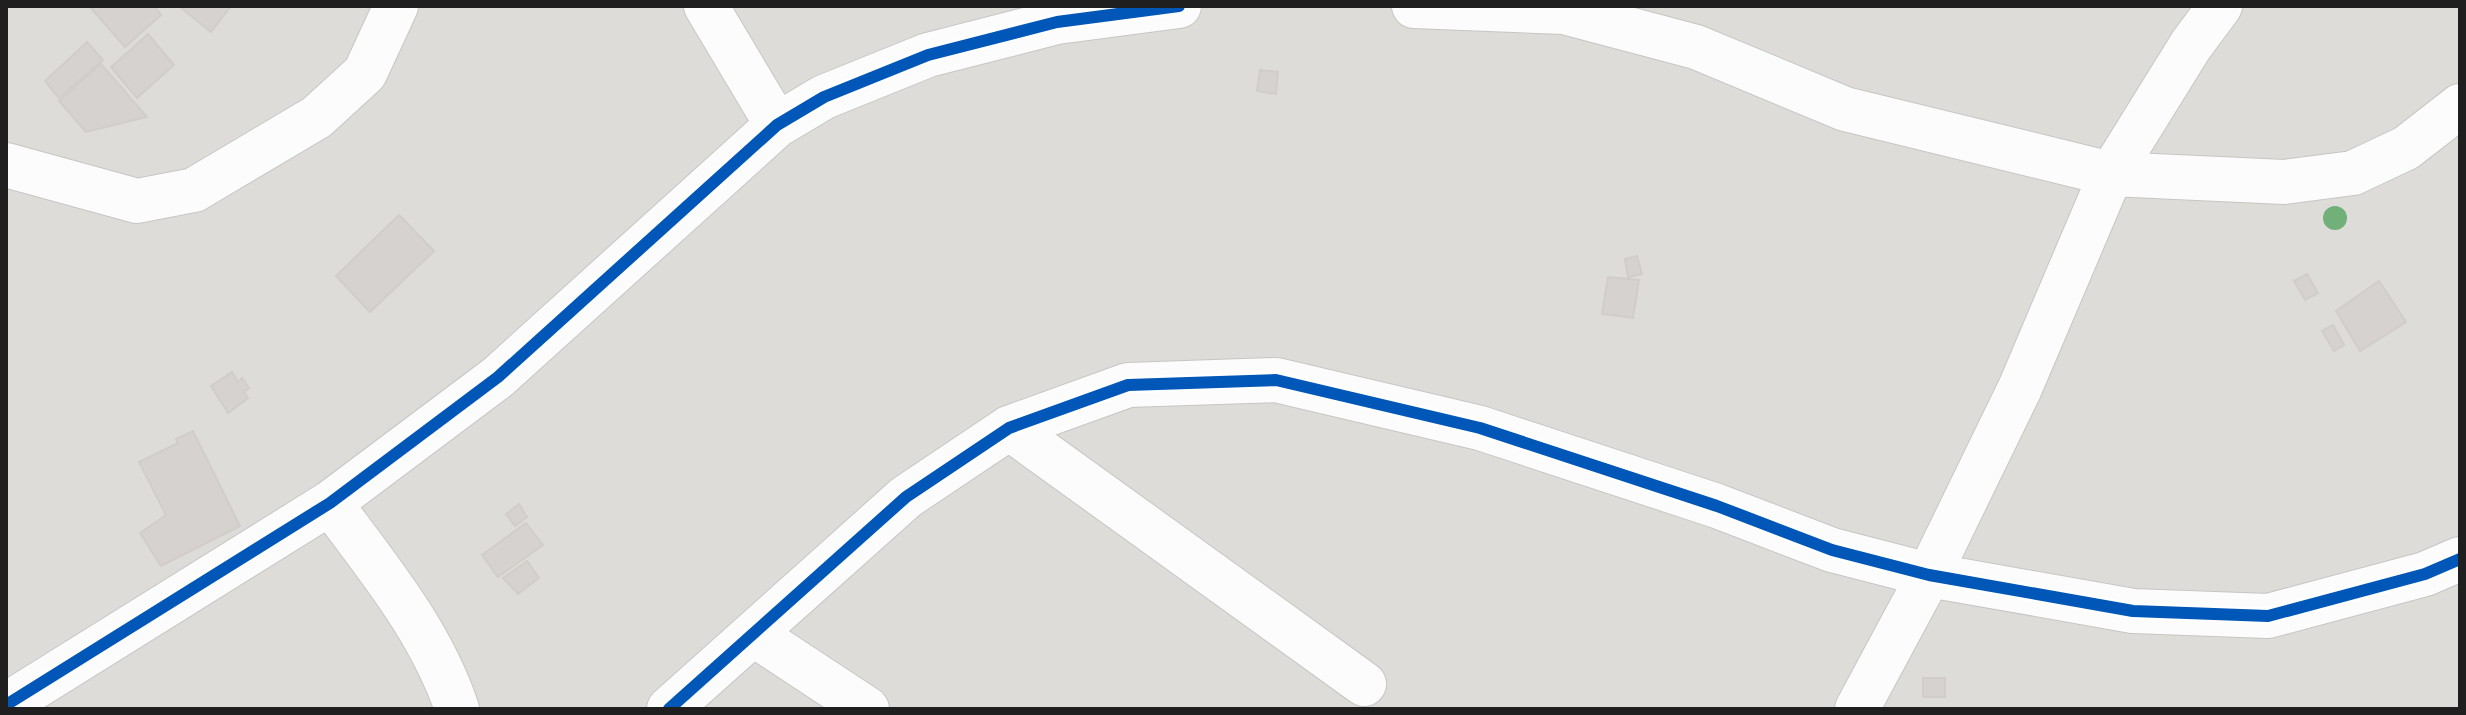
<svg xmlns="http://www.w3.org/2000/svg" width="2466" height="715" viewBox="0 0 2466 715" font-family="Mulish,sans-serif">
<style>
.residential{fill:#dddcd9}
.building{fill:#d5d2cf;stroke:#d1cec9;stroke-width:2}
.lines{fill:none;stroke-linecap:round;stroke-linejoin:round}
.minor-casing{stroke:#c6c6c4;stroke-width:46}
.minor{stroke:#fcfcfc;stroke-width:44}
.cycleway-casing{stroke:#fff;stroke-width:17}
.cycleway{stroke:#0057b8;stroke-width:12}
.tree{fill:#72b079}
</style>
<rect width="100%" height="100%" fill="#eeece8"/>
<path class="residential" d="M6,6H2460V709H6Z"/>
<path class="building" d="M89,6H154L161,15L125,47Z
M179,6H231L211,32Z
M148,34L174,65L137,98L111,67Z
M87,42L103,60L59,98L45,81Z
M101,64L147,117L86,132L59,101Z
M1260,70L1278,72L1276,94L1257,91Z
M399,215L434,251L370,312L336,276Z
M1637,256L1642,274L1628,277L1625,259Z
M2307,274L2318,293L2305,300L2294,281Z
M1608,277L1639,280L1633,318L1602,314Z
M2379,281L2406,322L2360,351L2336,311Z
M2333,325L2344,345L2334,351L2322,331Z
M232,372L238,382L242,378L249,388L244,392L248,398L228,413L211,386Z
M193,431L240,526L161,566L140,533L166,515L139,462L178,443L176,439Z
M519,504L527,517L515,526L506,514Z
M526,523L543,545L498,577L482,555Z
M527,561L539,578L518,594L503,578Z
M1923,678H1945V697H1923Z"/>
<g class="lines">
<g class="minor-casing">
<path id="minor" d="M706,6L777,125
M1414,6L1564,12L1696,47L1845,109L2111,174L2284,182L2353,173L2406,148L2460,106
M6,165L137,201L194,190L317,117L365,73L396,6
M1009,428L1364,684
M330,503C378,568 431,631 457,709
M753,634L867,709
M6,705L330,503L498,377L777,125L824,97L928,55L1057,22L1179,6
M669,709L906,497L1009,428L1128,385L1276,380L1480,428L1717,506L1832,550L1929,575L2133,611L2268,616L2425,574L2460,559
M1857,709L1929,575L2020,388L2111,174L2191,45L2220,6"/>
</g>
<use href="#minor" class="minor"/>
<g class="cycleway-casing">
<path id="cycleway" d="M6,705L330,503L498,377L777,125L824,97L928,55L1057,22L1179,6
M669,709L906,497L1009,428L1128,385L1276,380L1480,428L1717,506L1832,550L1929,575L2133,611L2268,616L2425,574L2460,559"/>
</g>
<use href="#cycleway" class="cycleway"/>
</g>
<circle class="tree" cx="2335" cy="218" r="12"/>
<rect width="2466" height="715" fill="none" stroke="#1f1f1f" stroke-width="16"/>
</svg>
